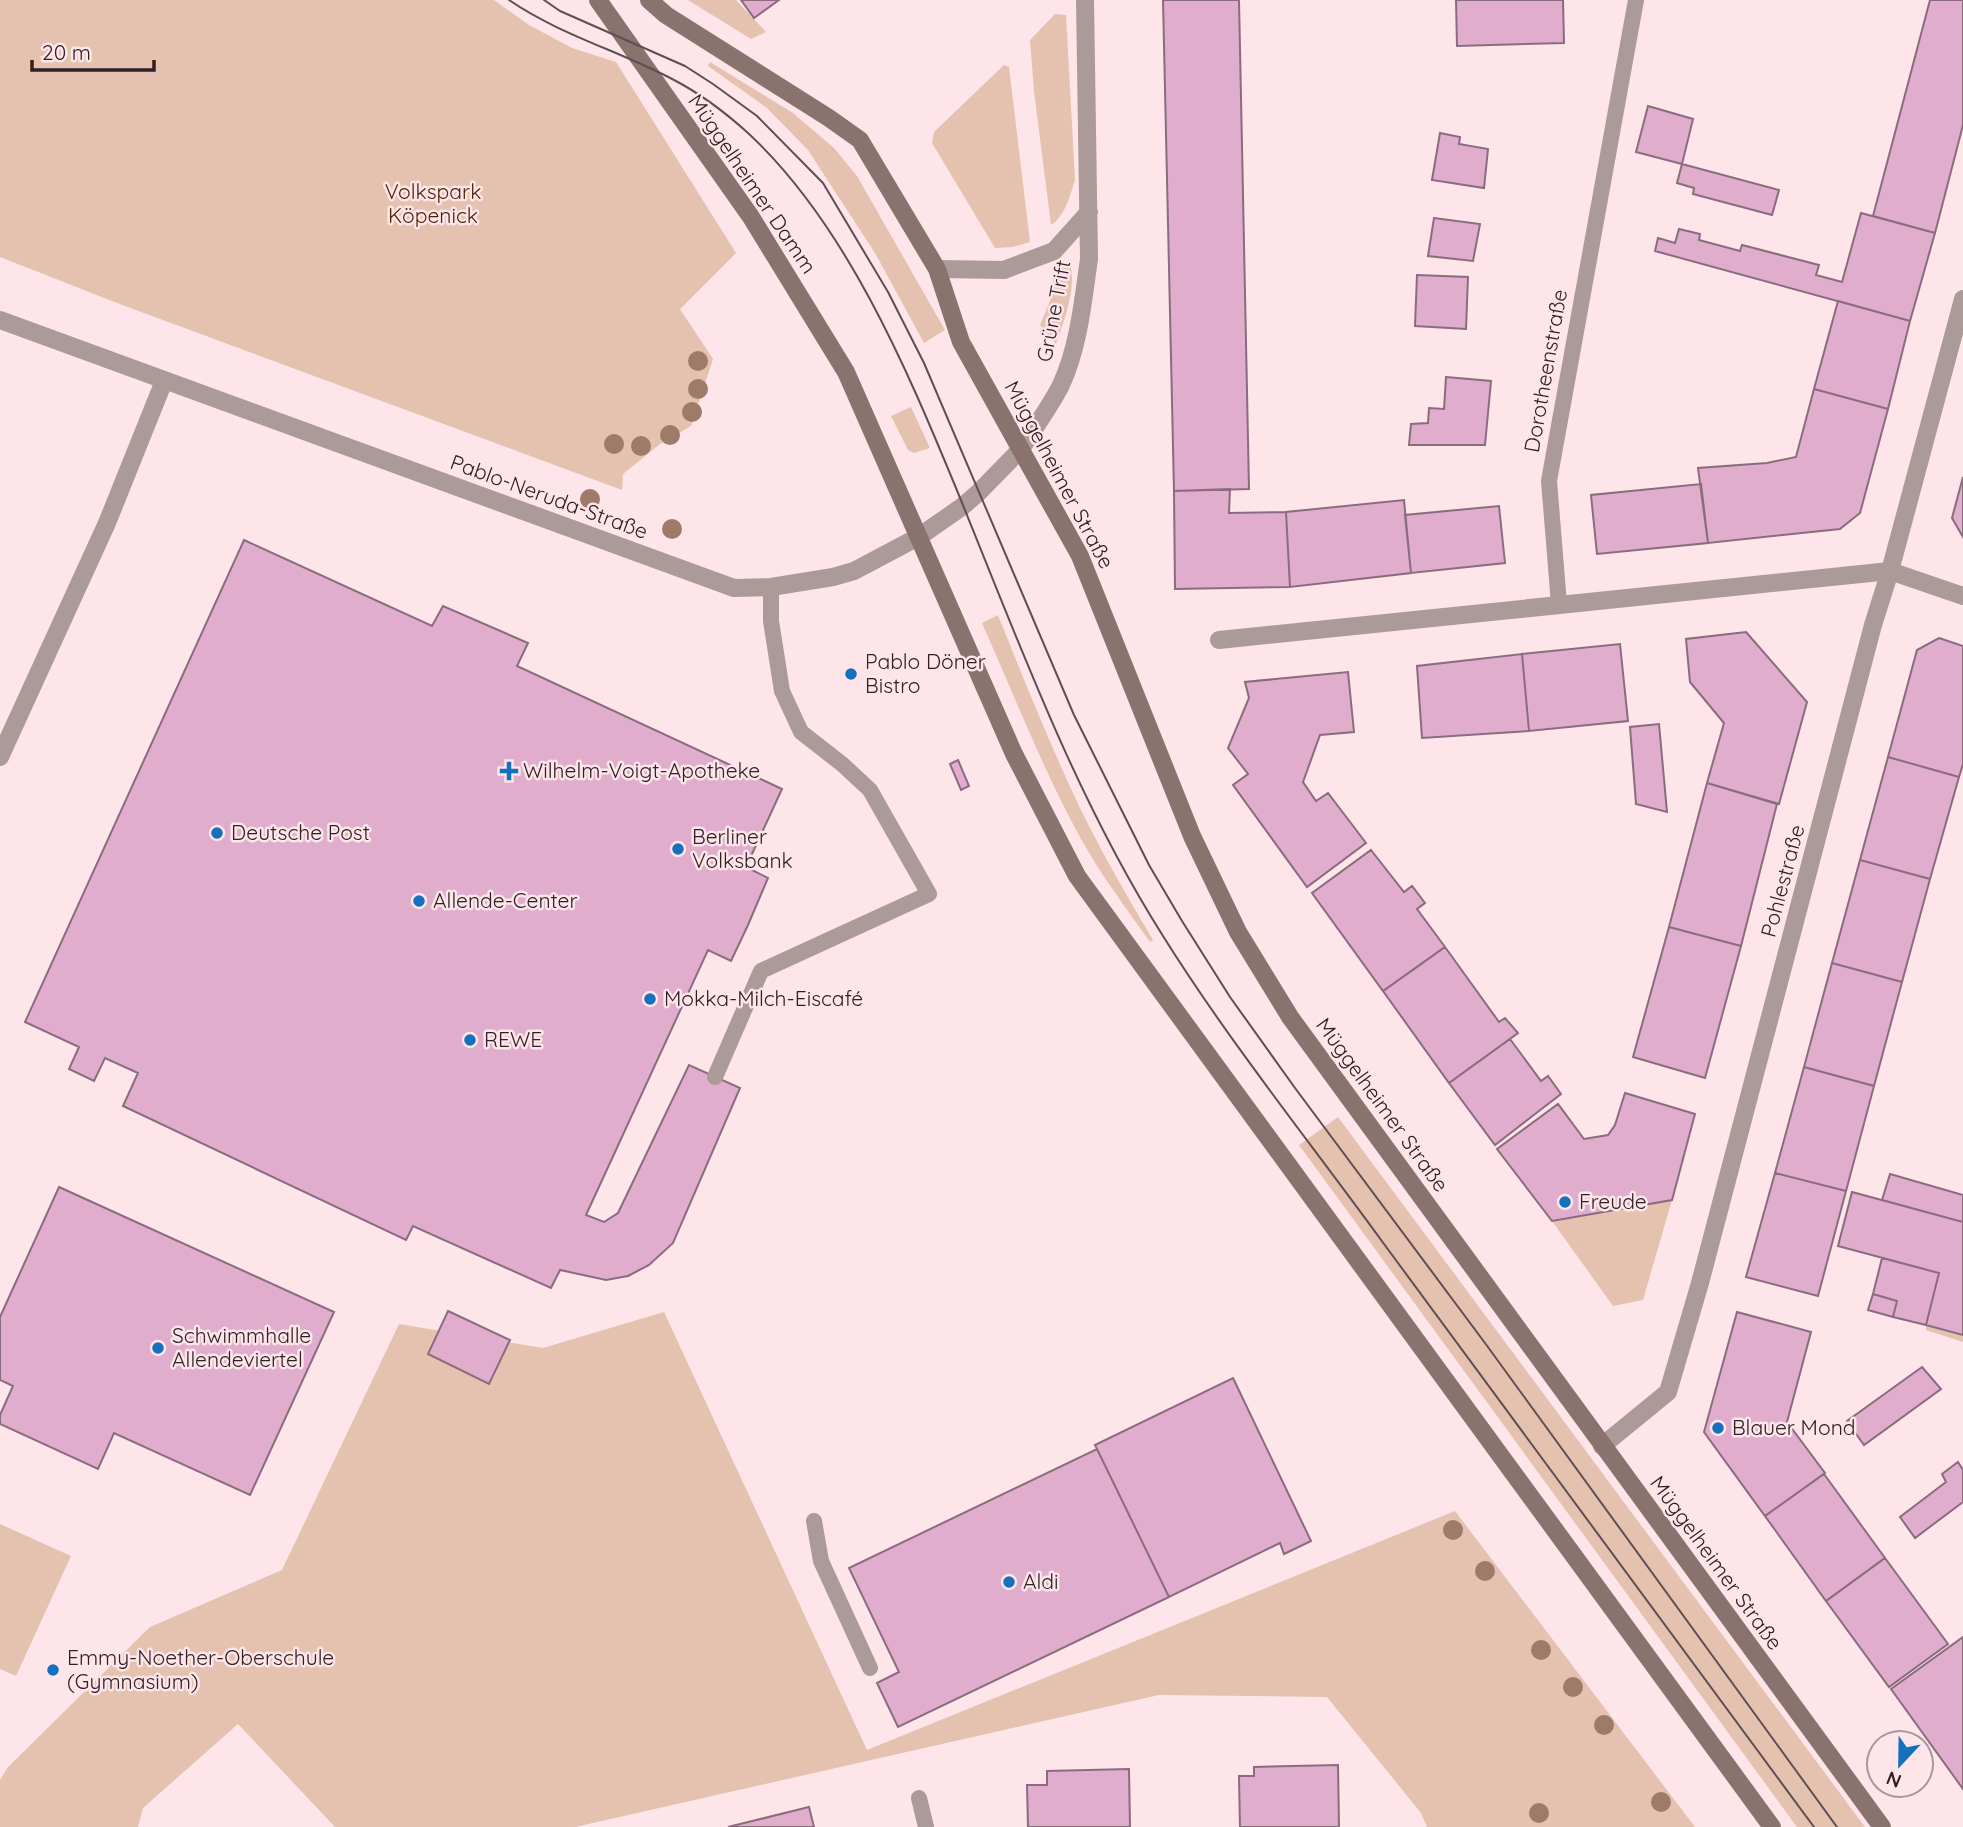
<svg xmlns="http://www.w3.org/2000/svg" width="1963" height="1827" viewBox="0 0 1963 1827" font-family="Quicksand,sans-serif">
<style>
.green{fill:#e4c2af}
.building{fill:#e0aecc;stroke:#8a6c7e;stroke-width:2}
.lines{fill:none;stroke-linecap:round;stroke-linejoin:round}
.service{stroke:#ab9a97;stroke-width:16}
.minor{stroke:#ab9a97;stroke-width:18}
.tertiary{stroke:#ab9a97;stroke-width:18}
.secondary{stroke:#8a736f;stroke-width:18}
.tram{stroke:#5f4f52;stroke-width:2}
.tree{fill:#9e7a69}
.poi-dot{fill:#1570bd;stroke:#fde5e9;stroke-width:2.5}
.labels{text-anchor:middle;stroke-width:5;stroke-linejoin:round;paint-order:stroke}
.street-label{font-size:21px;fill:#2e2023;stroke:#fde5e9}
.park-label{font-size:21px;fill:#502201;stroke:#fde5e9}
.poi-label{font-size:21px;fill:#2e2023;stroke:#fde5e9;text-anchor:start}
</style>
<rect width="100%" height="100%" fill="#fde5e9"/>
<path class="green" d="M0,0H494L529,25L572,48L616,62L736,253L680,309L713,359L691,426L660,444L623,474L622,490L117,303L0,257Z
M688,0H736L766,32L751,39Z
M1055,14L1066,15L1075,180C1070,196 1065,216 1051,225L1034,91L1030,40Z
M710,62L793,113L834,148L857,176L945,330L924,343L875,253L808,150L767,108L708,66Z
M1004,65L1009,67L1030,242L1012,247L995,248L932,143L934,132Z
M1063,263L1070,264C1077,289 1064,320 1056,344L1040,325L1053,294V269Z
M911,407L930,448L914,453L908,450L891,416Z
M998,615C1024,680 1050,745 1080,808C1102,853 1127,896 1153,940L1150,942C1126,908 1101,875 1081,839C1043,770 1014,695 982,623Z
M1338,1117L1865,1827H1797L1299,1145Z
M1672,1200L1643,1300L1613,1306L1552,1221Z
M664,1312L867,1750L1455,1511L1695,1827H1427L1421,1813L1327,1697L1159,1695L575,1827H335L238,1724L143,1808L138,1827H0V1780L8,1767L150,1627L282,1570L399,1324L543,1348Z
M1926,1325L1963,1335V1342L1926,1330Z
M0,1524L71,1556L16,1676L0,1669Z"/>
<path class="building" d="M741,0H779L754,18Z
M1163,0H1239L1249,489L1174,491Z
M1456,0H1563L1564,43L1457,46Z
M1930,0H1963V125L1935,233L1873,216Z
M1648,106L1693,119L1682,164L1636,152Z
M1440,133L1460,137L1459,144L1488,149L1484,188L1432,180Z
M1682,164L1779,190L1772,215L1693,194L1694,188L1677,183Z
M1861,213L1935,233L1910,321L1655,251L1658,238L1675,243L1679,229L1700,234L1699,240L1740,251L1742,245L1819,265L1816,275L1842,282Z
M1434,218L1480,224L1473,261L1428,256Z
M1417,275L1468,277L1466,329L1415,326Z
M1838,301L1910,321L1888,409L1814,389Z
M1446,377L1491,381L1485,445H1409L1411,424L1428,423L1429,408L1444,409Z
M1814,389L1888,409L1860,513L1840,529L1708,543L1698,468L1767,463L1796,457Z
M1963,477V537L1952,518Z
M1701,484L1708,543L1597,554L1591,495Z
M1230,489L1229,513L1286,512L1290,587L1175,589L1174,491Z
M1404,500L1411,573L1290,587L1286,512Z
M1499,506L1505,563L1411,573L1405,515Z
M244,540L432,626L443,606L528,643L517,666L782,789L746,867L768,878L748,925L731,961L708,950L586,1215L604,1222L618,1213L689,1065L740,1088L673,1243L649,1265L628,1276L606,1280L560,1270L551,1288L413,1226L406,1240L123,1106L138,1073L105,1058L94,1081L69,1069L79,1047L25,1022Z
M1746,632L1807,702L1779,804L1707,783L1724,723L1690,682L1686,639Z
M1939,638L1963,646V764L1959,777L1888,757L1917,650Z
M1620,644L1628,721L1529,731L1522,654Z
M1522,654L1529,731L1422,738L1417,666Z
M1348,672L1354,732L1320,735L1303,782L1316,801L1328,793L1366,843L1307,887L1233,785L1248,774L1228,748L1249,698L1245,682Z
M1659,724L1667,812L1636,804L1630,727Z
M1888,757L1959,777L1930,879L1860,860Z
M958,760L969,786L961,790L950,764Z
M1707,783L1777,804L1741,946L1669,927Z
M1371,850L1404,892L1412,886L1425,903L1417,909L1445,947L1383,991L1312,893Z
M1860,860L1930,879L1902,982L1832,963Z
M1669,927L1741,946L1705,1078L1633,1057Z
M1445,947L1499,1022L1505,1018L1518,1033L1449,1083L1383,991Z
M1832,963L1902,982L1874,1086L1804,1067Z
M1510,1039L1541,1081L1548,1076L1561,1094L1495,1145L1449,1083Z
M1804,1067L1874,1086L1846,1191L1775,1173Z
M1625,1093L1695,1114L1672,1200L1552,1221L1497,1149L1558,1104L1584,1139L1608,1135L1615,1125Z
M1775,1173L1846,1191L1818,1296L1746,1277Z
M1890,1174L1963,1195V1222L1882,1200Z
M59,1187L334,1312L250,1495L114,1433L98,1469L0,1424V1415L13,1386L0,1380V1317Z
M1852,1192L1963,1222V1335L1926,1325L1939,1273L1838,1246Z
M1882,1258L1939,1273L1926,1325L1893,1317L1897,1301L1873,1294Z
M1873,1294L1897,1301L1893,1317L1868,1310Z
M448,1311L510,1340L489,1384L428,1354Z
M1737,1312L1811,1332L1787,1422L1825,1473L1765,1516L1704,1432Z
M1922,1367L1941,1389L1864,1445L1847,1421Z
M1233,1378L1311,1541L1284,1554L1280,1543L1169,1597L1095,1445Z
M1097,1449L1169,1597L898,1727L877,1683L899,1672L849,1568Z
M1958,1462L1963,1470V1502L1915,1538L1900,1517L1946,1482L1942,1474Z
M1824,1474L1885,1558L1826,1601L1765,1516Z
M1885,1558L1948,1644L1889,1687L1826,1601Z
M1963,1637V1789L1891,1689Z
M1338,1765L1339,1827H1240L1239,1776H1254V1767Z
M1129,1769L1130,1827H1028L1027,1785H1047V1771Z
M809,1807L814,1827H728Z"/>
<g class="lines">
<path class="service" d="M1559,604L1549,481L1636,0
M715,1077L761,971L929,894L870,790L842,764L801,732L782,691L771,621V587
M814,1521L821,1561L870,1668
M919,1798L926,1827"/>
<path class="minor" d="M937,269L1004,270L1054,251L1089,212
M1021,449C1034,428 1050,407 1061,385C1079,346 1083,300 1089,259L1085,0
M1219,640L1890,571L1963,596
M0,757L107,523L164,381
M1602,1446L1668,1392L1700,1283L1873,625L1890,571L1963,299"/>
<path class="tertiary" d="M0,320L734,588L771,587L833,577L854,571L920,536L963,506L979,492L1021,449"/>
<path class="secondary" d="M598,0L751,217L846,372L1014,754L1077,876L1772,1827
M649,0L666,15L829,118L860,140L937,269L961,342L1080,556L1192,836L1238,932L1290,1017L1882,1827"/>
<path class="tram" d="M509,0C560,35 620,51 674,80C699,93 727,114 748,133C846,224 906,367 956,488C1018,640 1075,797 1163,936C1230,1043 1310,1142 1384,1244C1527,1439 1671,1633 1814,1827
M544,0L560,11L685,66L713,84L757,116L823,183L888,292L924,363L1074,715L1149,865L1182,921L1230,997L1295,1088L1485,1343L1837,1827"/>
</g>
<g class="tree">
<circle cx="698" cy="361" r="10"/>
<circle cx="698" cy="389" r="10"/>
<circle cx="692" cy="412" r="10"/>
<circle cx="670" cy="435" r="10"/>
<circle cx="614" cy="444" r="10"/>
<circle cx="641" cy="446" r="10"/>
<circle cx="590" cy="499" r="10"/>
<circle cx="672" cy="529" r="10"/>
<circle cx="1453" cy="1530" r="10"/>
<circle cx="1485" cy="1571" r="10"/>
<circle cx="1541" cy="1650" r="10"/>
<circle cx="1573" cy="1687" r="10"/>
<circle cx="1604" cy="1725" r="10"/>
<circle cx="1661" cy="1802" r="10"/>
<circle cx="1539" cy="1813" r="10"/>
</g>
<g class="poi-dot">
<circle cx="851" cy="674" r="7"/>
<path d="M505.5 760.5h7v7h7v7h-7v7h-7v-7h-7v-7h7z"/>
<circle cx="217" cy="833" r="7"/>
<circle cx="678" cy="849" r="7"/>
<circle cx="419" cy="901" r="7"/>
<circle cx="650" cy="999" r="7"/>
<circle cx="470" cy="1040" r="7"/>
<circle cx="1565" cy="1202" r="7"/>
<circle cx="158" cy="1348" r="7"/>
<circle cx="1718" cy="1428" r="7"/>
<circle cx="1009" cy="1582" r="7"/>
<circle cx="53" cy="1670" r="7"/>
</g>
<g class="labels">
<g class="street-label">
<text transform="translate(752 184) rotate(56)" y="7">Müggelheimer Damm</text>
<text transform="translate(1054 311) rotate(-79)" y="7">Grüne Trift</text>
<text transform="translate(1546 371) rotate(-80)" y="7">Dorotheenstraße</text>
<text transform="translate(1059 475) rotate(62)" y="7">Müggelheimer Straße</text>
<text transform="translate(549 497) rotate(20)" y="7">Pablo-Neruda-Straße</text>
<text transform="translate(1783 881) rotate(-75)" y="7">Pohlestraße</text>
<text transform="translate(1382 1105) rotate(54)" y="7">Müggelheimer Straße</text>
<text transform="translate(1716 1563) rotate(54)" y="7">Müggelheimer Straße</text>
</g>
<g class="park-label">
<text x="433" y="199">Volkspark<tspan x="433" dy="24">Köpenick</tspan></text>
</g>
<g class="poi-label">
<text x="865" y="669">Pablo Döner<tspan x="865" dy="24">Bistro</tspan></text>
<text x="523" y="778">Wilhelm-Voigt-Apotheke</text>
<text x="231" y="840">Deutsche Post</text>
<text x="692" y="844">Berliner<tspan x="692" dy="24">Volksbank</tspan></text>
<text x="433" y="908">Allende-Center</text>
<text x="664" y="1006">Mokka-Milch-Eiscafé</text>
<text x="484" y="1047">REWE</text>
<text x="1579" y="1209">Freude</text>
<text x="172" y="1343">Schwimmhalle<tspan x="172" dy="24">Allendeviertel</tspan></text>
<text x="1732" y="1435">Blauer Mond</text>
<text x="1023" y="1589">Aldi</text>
<text x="67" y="1665">Emmy-Noether-Oberschule<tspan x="67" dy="24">(Gymnasium)</tspan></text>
</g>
</g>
<g transform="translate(1900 1764) rotate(202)"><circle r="33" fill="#fde5e9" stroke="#aa969a" stroke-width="2"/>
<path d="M0-5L12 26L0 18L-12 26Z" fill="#1570bd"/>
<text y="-10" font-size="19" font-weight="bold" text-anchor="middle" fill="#2e2023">N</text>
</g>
<path d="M32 60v10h122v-10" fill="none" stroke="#2e2023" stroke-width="3.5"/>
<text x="42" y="60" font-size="21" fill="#2e2023" stroke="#fde5e9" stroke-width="5" paint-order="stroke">20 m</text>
</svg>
